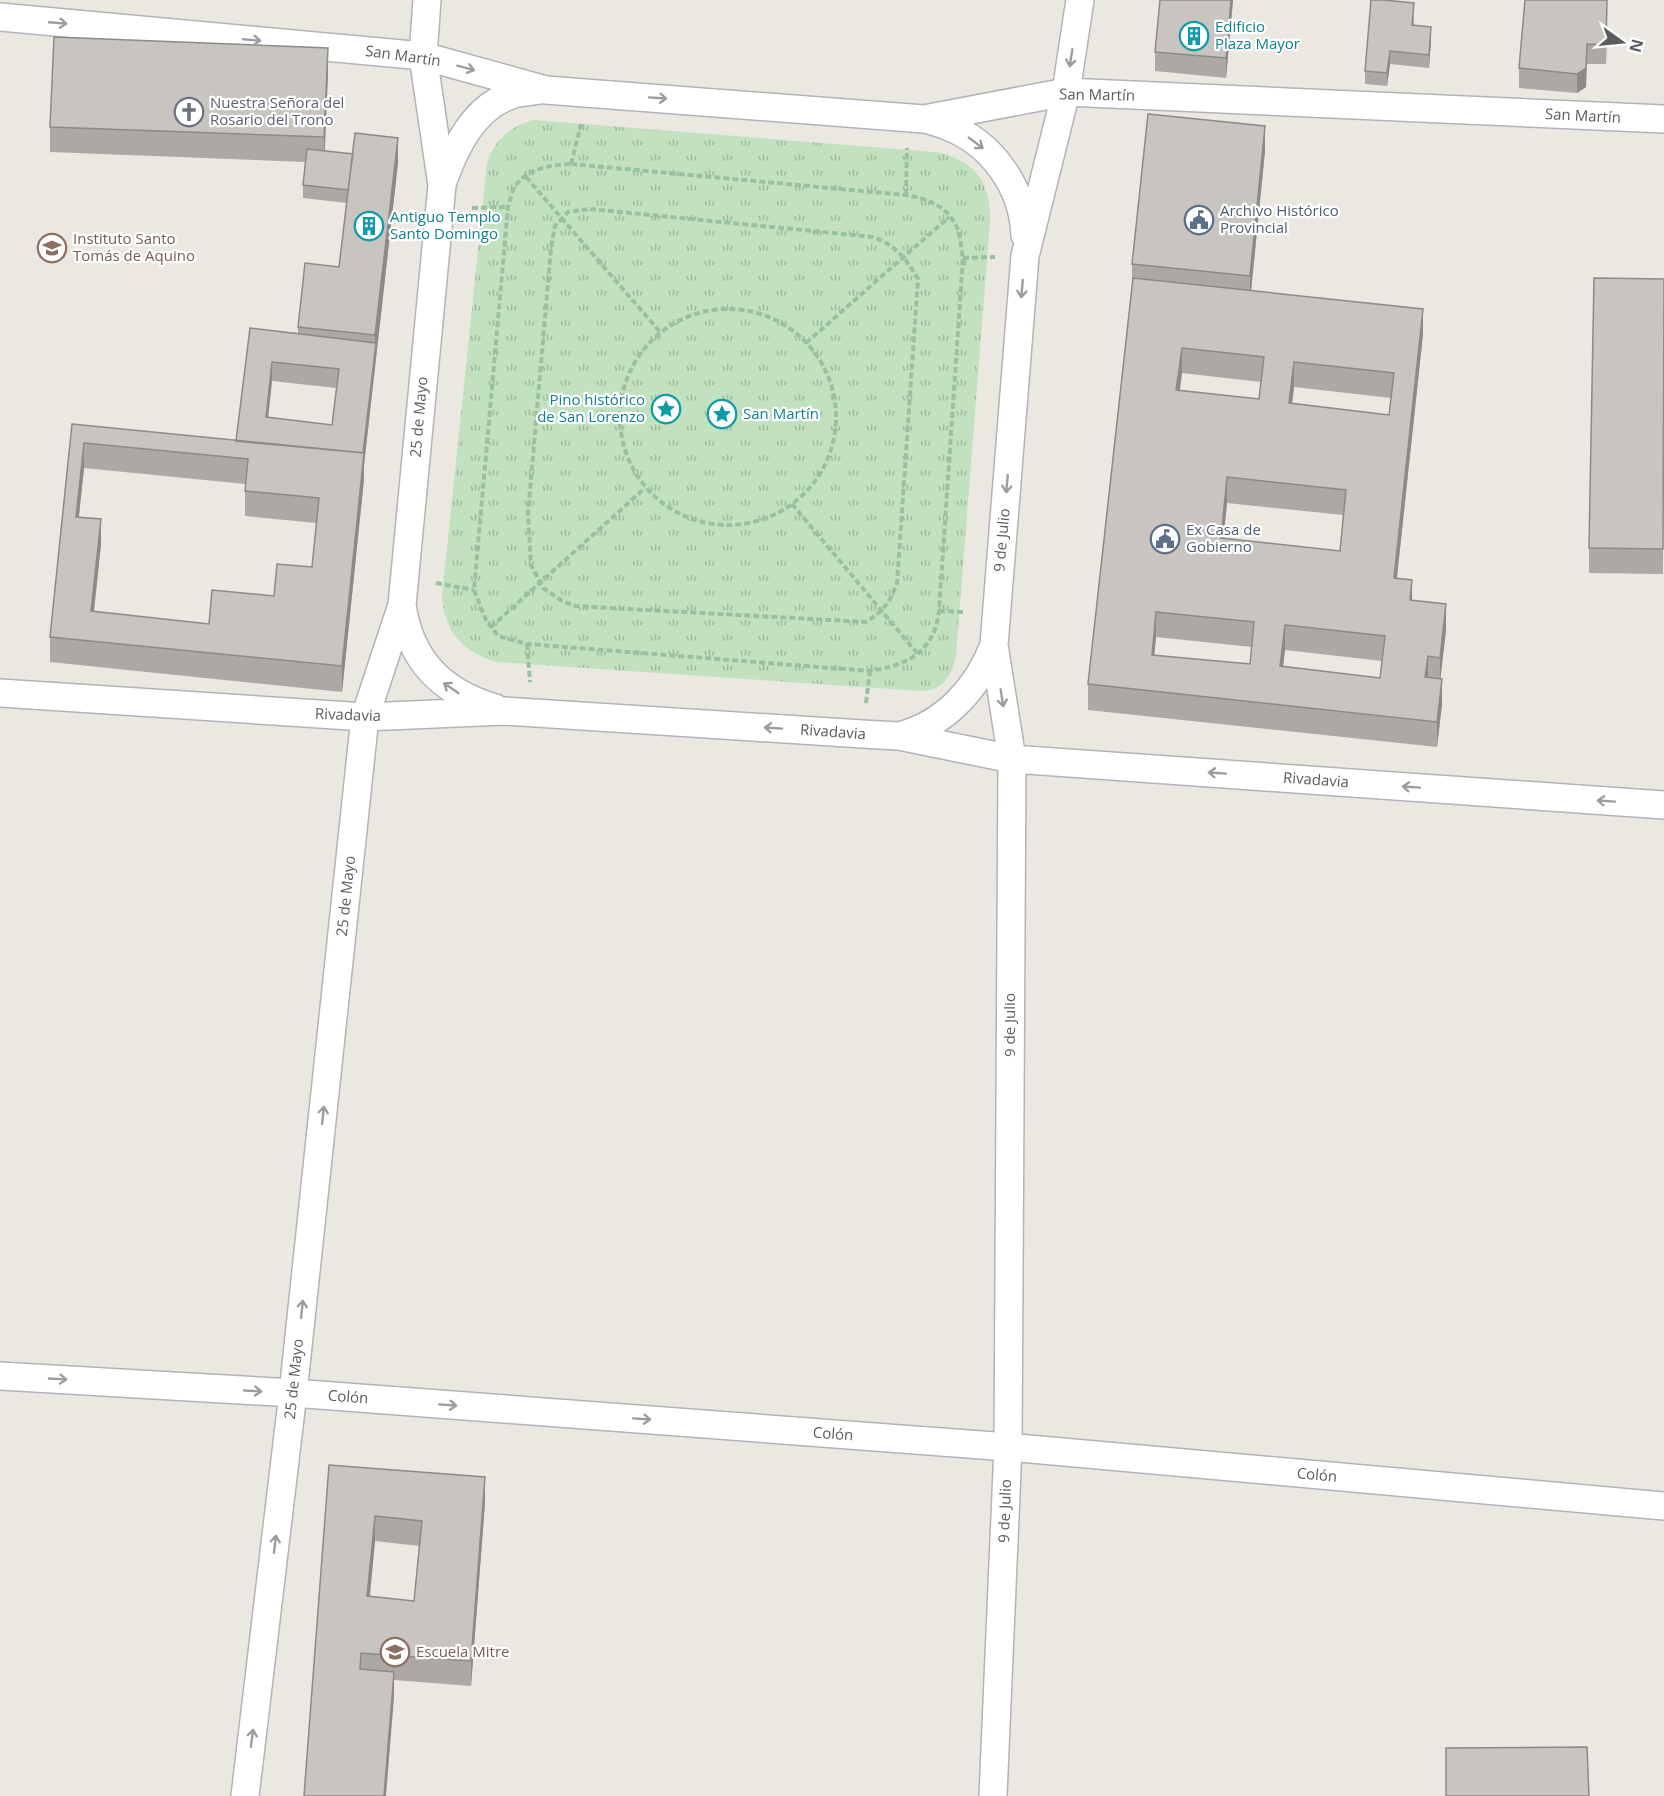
<svg xmlns="http://www.w3.org/2000/svg" width="1664" height="1796" viewBox="0 0 1664 1796" font-family="'Open Sans',sans-serif">
<style>
.grass{fill:url(#grass-tufts)}
.lines{fill:none;stroke-linecap:round;stroke-linejoin:round}
.street-casing{stroke:#b1b4b7;stroke-width:30}
.path{stroke:#99c1a0;stroke-width:4;stroke-dasharray:6 3;stroke-linecap:butt}
.street{stroke:#fff;stroke-width:27}
.wall{fill:#aca9a5;fill-rule:evenodd}
.shaded-wall{fill:#8c8a86}
.building{fill:#c8c5c0;stroke:#8c8a86;stroke-width:1.5;fill-rule:evenodd}
.oneway{stroke:#9b9ea0}
.labels{text-anchor:middle;stroke-width:4.5;stroke-linejoin:round;paint-order:stroke}
.culture-label{font-size:15px;fill:#0d838f;stroke:#fff;text-anchor:start}
.street-label{font-size:15px;fill:#595d60;stroke:#fff}
.worship-label{font-size:15px;fill:#5b616d;stroke:#fff;text-anchor:start}
.service-label{font-size:15px;fill:#4e5e75;stroke:#fff;text-anchor:start}
.education-label{font-size:15px;fill:#785e54;stroke:#fff;text-anchor:start}
</style>
<defs>
<pattern id="grass-tufts" width="24" height="20" patternUnits="userSpaceOnUse" patternTransform="scale(1.5)"><rect width="24" height="20" fill="#c1e1bf"/><path d="M3 7l-1-3M5 7V3M7 7l1-3M15 17l-1-3M17 17v-4M19 17l1-3" fill="none" stroke="#a0ba9f"/></pattern>
</defs>
<rect width="100%" height="100%" fill="#ebe8e1"/>
<path class="grass" d="M534,120L935,152C974,159 991,182 990,221L956,655C953,675 942,691 921,691L496,662C463,652 444,631 442,596L487,164C494,140 510,126 534,120Z"/>
<g class="lines">
<g class="street-casing">
<path id="street" d="M0,17L423,56L546,90L924,119L1066,92L1664,119
M925,119C932,121 940,123 947,126C992,143 1023,187 1025,235
M442,184C455,147 475,103 518,93C525,92 534,91 541,90
M402,605C410,660 441,692 495,708
M0,693L365,717L504,711L862,734L899,736L1012,759L1664,805
M899,736C944,725 978,688 994,645
M0,1376L293,1393L1008,1447L1664,1506
M245,1796L293,1393L365,717L402,605L442,185L423,56L427,0
M993,1796L1008,1447L1012,759L994,645L1025,256L1066,92L1080,0"/>
</g>
<path class="path" d="M571,164L906,195C929,199 949,207 958,230C961,239 961,250 963,258L939,611C938,619 936,628 933,634C919,661 897,666 870,671L527,644L498,636L486,620L474,590L508,207C510,201 511,194 514,188C526,168 551,165 571,164Z
M571,164L581,124
M526,177L661,333
M906,195L907,148
M472,208L508,207
M590,209L873,237C896,246 906,258 918,279L897,583C890,603 884,610 866,622L575,606L562,601L543,588L531,565L528,514L551,248L555,226L568,212Z
M963,258L995,257
M620 417a108 108 0 1 1 216 0a108 108 0 1 1-216 0Z
M806,343L949,217
M792,504L917,653
M436,583L474,590
M939,611L966,612
M491,627L645,488
M527,644L530,682
M866,703L870,671"/>
<use href="#street" class="street"/>
</g>
<path class="wall" d="M1233,0L1226,78L1155,71V52Z
M1414,16V25L1431,40L1429,68L1390,64L1387,86L1365,84V71Z
M1607,17L1606,64H1587L1586,87L1577,93L1519,88V68Z
M328,73L325,151L398,163L364,465V479L342,692L50,662V637L72,424L236,441L250,328L298,333V327L339,267L347,203L303,198V185L305,162L50,152V127ZM272,381L336,388L332,425L268,418ZM84,468L245,484V516L316,523L312,567L274,596L209,624L94,612L101,544L79,517Z
M1265,151L1251,291L1423,334L1397,578L1412,601L1446,630L1440,678L1442,704L1437,747L1088,710V684L1132,283V264ZM1182,373L1261,382L1259,399L1180,390ZM1294,387L1391,398L1389,415L1292,403ZM1227,503L1343,515L1340,551L1223,538ZM1156,637L1252,647L1250,664L1154,655ZM1285,650L1382,661L1380,678L1283,666Z
M1664,279L1663,574L1589,573V548Z
M329,1465L485,1502L471,1686L394,1680V1697L304,1796ZM375,1541L419,1546L414,1601L370,1597Z"/>
<path class="shaded-wall" d="M1231,0H1233L1226,78V58Z
M1607,0V17L1606,64V45Z
M1431,27V40L1429,68V55Z
M1587,44L1586,87L1577,93V74Z
M328,48V73L324,162V137Z
M1390,51V64L1387,86V73Z
M1265,126V151L1250,301V276Z
M398,138V163L364,465V479L342,692V666L362,458L375,350V335Z
M1423,309V334L1394,603V578Z
M1182,348V373L1176,415V390Z
M272,362V381L266,437V417Z
M1294,362V387L1289,428V403Z
M84,443V468L76,542V517Z
M1227,477V503L1221,563V538Z
M101,519V544L91,637V611Z
M1412,580V605L1410,600Z
M1446,604V630L1440,683V658Z
M1156,612V637L1152,680V655Z
M1285,625V650L1280,691V666Z
M1428,656V681L1425,677Z
M1442,679V704L1437,747V722Z
M485,1477V1502L471,1686V1661Z
M375,1516V1541L367,1621V1596Z
M394,1672V1697L386,1796H384Z"/>
<path class="building" d="M1160,0H1231L1226,58L1155,52Z
M1371,0H1384L1414,3L1412,25L1431,27L1429,55L1390,51L1387,73L1365,71Z
M1525,0H1607L1606,45L1587,44L1586,68L1577,74L1519,68Z
M54,37L328,48L324,137L50,127Z
M1148,114L1265,126L1250,276L1132,264Z
M355,133L398,138L375,335L298,327L305,263L339,267Z
M307,149L353,154L348,190L303,185Z
M1133,278L1423,309L1394,578L1412,580L1410,600L1446,604L1440,658L1428,656L1425,677L1442,679L1437,722L1088,684ZM1182,348L1264,357L1259,399L1176,390ZM1294,362L1394,373L1389,415L1289,403ZM1227,477L1346,490L1340,551L1221,538ZM1156,612L1254,622L1250,664L1152,655ZM1285,625L1385,636L1380,678L1280,666Z
M1594,278L1664,279L1663,549L1589,548Z
M250,328L376,343L363,453L236,441ZM272,362L339,369L332,425L266,417Z
M72,424L364,453L342,666L50,637ZM84,443L248,459L245,491L319,498L312,567L277,564L274,596L212,590L209,624L91,611L101,519L76,517Z
M329,1465L485,1477L471,1661L361,1653L360,1669L394,1672L384,1796H304ZM375,1516L422,1521L414,1601L367,1596Z
M1587,1747L1589,1796H1446V1748Z"/>
<defs><path id="oneway-shaft" d="M-6 0H5M1.5-3L5.5 0L1.5 3" fill="none" stroke-width="1.6" stroke-linecap="round" stroke-linejoin="round" transform="scale(1.5)"/></defs>
<g class="oneway">
<use href="#oneway-shaft" transform="translate(58 23) rotate(5)"/>
<use href="#oneway-shaft" transform="translate(252 40) rotate(5)"/>
<use href="#oneway-shaft" transform="translate(1071 58) rotate(99)"/>
<use href="#oneway-shaft" transform="translate(466 68) rotate(15)"/>
<use href="#oneway-shaft" transform="translate(658 98) rotate(4)"/>
<use href="#oneway-shaft" transform="translate(976 143) rotate(37)"/>
<use href="#oneway-shaft" transform="translate(1022 289) rotate(95)"/>
<use href="#oneway-shaft" transform="translate(1007 484) rotate(95)"/>
<use href="#oneway-shaft" transform="translate(451 688) rotate(-146)"/>
<use href="#oneway-shaft" transform="translate(1002 698) rotate(81)"/>
<use href="#oneway-shaft" transform="translate(773 728) rotate(-176)"/>
<use href="#oneway-shaft" transform="translate(1217 773) rotate(-176)"/>
<use href="#oneway-shaft" transform="translate(1411 787) rotate(-176)"/>
<use href="#oneway-shaft" transform="translate(1606 801) rotate(-176)"/>
<use href="#oneway-shaft" transform="translate(323 1115) rotate(-84)"/>
<use href="#oneway-shaft" transform="translate(302 1309) rotate(-84)"/>
<use href="#oneway-shaft" transform="translate(58 1379) rotate(3)"/>
<use href="#oneway-shaft" transform="translate(253 1391) rotate(3)"/>
<use href="#oneway-shaft" transform="translate(448 1405) rotate(4)"/>
<use href="#oneway-shaft" transform="translate(642 1419) rotate(4)"/>
<use href="#oneway-shaft" transform="translate(275 1544) rotate(-83)"/>
<use href="#oneway-shaft" transform="translate(252 1738) rotate(-83)"/>
</g>
<defs>
<g id="building-ring" transform="scale(1.5)"><circle r="9.5" fill="#fff" stroke="#0f9aa8" stroke-width="1.5"/><path d="M-4-6H4V6H1V3H-1V6H-4ZM-2.5-4.3h1.7v1.8h-1.7ZM.8-4.3h1.7v1.8H.8ZM-2.5-1h1.7V.8h-1.7ZM.8-1h1.7V.8H.8Z" fill="#0f9aa8"/></g>
<g id="church-ring" transform="scale(1.5)"><circle r="9.5" fill="#fff" stroke="#6b7280" stroke-width="1.5"/><path d="M-1.2-6h2.4v3.5h3.3v2.4h-3.3V6h-2.4V-.1h-3.3v-2.4h3.3Z" fill="#6b7280"/></g>
<g id="civic-ring" transform="scale(1.5)"><circle r="9.5" fill="#fff" stroke="#5c6f8a" stroke-width="1.5"/><path d="M-.6-6.5H3V-4.5H.6V-3L4-1V1h2V6H-6V1h2V-1L-.6-3ZM-1.2 2.5V6h2.4V2.5Z" fill="#5c6f8a"/></g>
<g id="school-ring" transform="scale(1.5)"><circle r="9.5" fill="#fff" stroke="#8d6e63" stroke-width="1.5"/><path d="M0-5L7-2L0 1L-7-2ZM-4 1L0 2.5L4 1V4Q0 6-4 4Z" fill="#8d6e63"/></g>
<g id="sight-ring" transform="scale(1.5)"><circle r="9.5" fill="#fff" stroke="#0f9aa8" stroke-width="1.5"/><path d="M0-6L1.8-2.2L6-1.7L2.9 1.2L3.7 5.4L0 3.3L-3.7 5.4L-2.9 1.2L-6-1.7L-1.8-2.2Z" fill="#0f9aa8"/></g>
</defs>
<g fill-rule="evenodd">
<use href="#building-ring" x="1194" y="36"/>
<use href="#church-ring" x="189" y="112"/>
<use href="#civic-ring" x="1199" y="220"/>
<use href="#building-ring" x="369" y="226"/>
<use href="#school-ring" x="52" y="248"/>
<use href="#sight-ring" x="666" y="409"/>
<use href="#sight-ring" x="722" y="414"/>
<use href="#civic-ring" x="1165" y="539"/>
<use href="#school-ring" x="395" y="1652"/>
</g>
<g class="labels">
<g class="culture-label">
<text x="1215" y="32">Edificio<tspan x="1215" dy="17">Plaza Mayor</tspan></text>
<text x="390" y="222">Antiguo Templo<tspan x="390" dy="17">Santo Domingo</tspan></text>
<text x="645" y="405" text-anchor="end">Pino histórico<tspan x="645" dy="17">de San Lorenzo</tspan></text>
<text x="743" y="419">San Martín</text>
</g>
<g class="street-label">
<text transform="translate(403 56) rotate(8)" y="5">San Martín</text>
<text transform="translate(1097 95) rotate(1)" y="5">San Martín</text>
<text transform="translate(1583 116) rotate(3)" y="5">San Martín</text>
<text transform="translate(419 417) rotate(-85)" y="5">25 de Mayo</text>
<text transform="translate(1002 540) rotate(-85)" y="5">9 de Julio</text>
<text transform="translate(348 715) rotate(2)" y="5">Rivadavia</text>
<text transform="translate(833 732) rotate(4)" y="5">Rivadavia</text>
<text transform="translate(1316 780) rotate(4)" y="5">Rivadavia</text>
<text transform="translate(346 896) rotate(-84)" y="5">25 de Mayo</text>
<text transform="translate(1010 1025) rotate(-90)" y="5">9 de Julio</text>
<text transform="translate(294 1379) rotate(-84)" y="5">25 de Mayo</text>
<text transform="translate(348 1397) rotate(4)" y="5">Colón</text>
<text transform="translate(833 1434) rotate(4)" y="5">Colón</text>
<text transform="translate(1317 1475) rotate(5)" y="5">Colón</text>
<text transform="translate(1005 1511) rotate(-88)" y="5">9 de Julio</text>
</g>
<g class="worship-label">
<text x="210" y="108">Nuestra Señora del<tspan x="210" dy="17">Rosario del Trono</tspan></text>
</g>
<g class="service-label">
<text x="1220" y="216">Archivo Histórico<tspan x="1220" dy="17">Provincial</tspan></text>
<text x="1186" y="535">Ex Casa de<tspan x="1186" dy="17">Gobierno</tspan></text>
</g>
<g class="education-label">
<text x="73" y="244">Instituto Santo<tspan x="73" dy="17">Tomás de Aquino</tspan></text>
<text x="416" y="1657">Escuela Mitre</text>
</g>
</g>
<g transform="translate(1622 42) rotate(105)" stroke="#ffffff" stroke-width="4.5" paint-order="stroke">
<path d="M0-4.5L10 22L0 15L-10 22Z" fill="#595d60"/>
<text y="-9" font-size="16" font-weight="bold" text-anchor="middle" fill="#595d60">N</text>
</g>
</svg>
